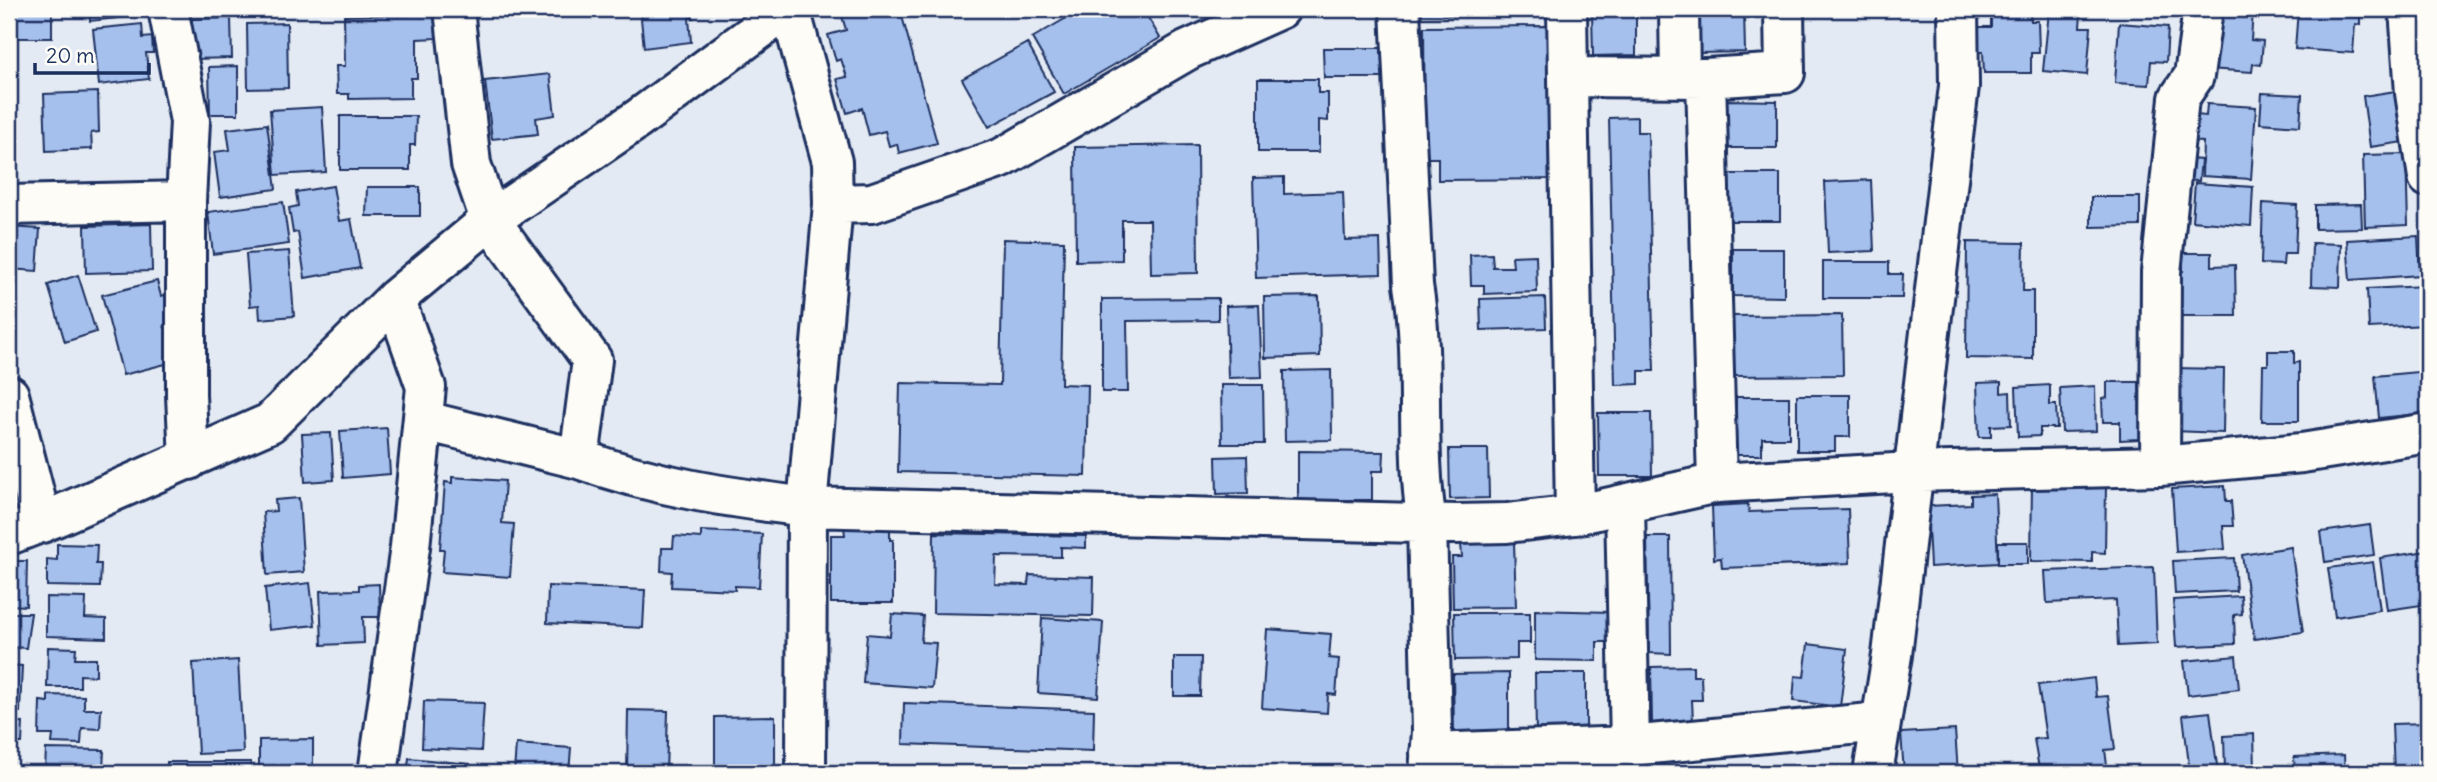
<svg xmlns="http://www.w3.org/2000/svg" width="2437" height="782" viewBox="0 0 2437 782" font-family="Delius,sans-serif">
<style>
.building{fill:#a6c0ed;stroke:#1b2f5e;stroke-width:2}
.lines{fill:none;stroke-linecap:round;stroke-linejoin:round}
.street-casing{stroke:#1b2f5e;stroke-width:44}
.street{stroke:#fdfcf7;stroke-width:38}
</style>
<rect width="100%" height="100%" fill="#e3eaf4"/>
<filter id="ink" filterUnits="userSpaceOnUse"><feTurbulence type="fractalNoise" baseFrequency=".0143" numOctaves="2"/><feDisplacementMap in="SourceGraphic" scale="14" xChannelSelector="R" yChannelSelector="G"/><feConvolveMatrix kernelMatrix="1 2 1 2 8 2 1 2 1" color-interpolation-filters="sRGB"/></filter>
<g filter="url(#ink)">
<path class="building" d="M9,9H52V38H10Z
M89,9H136L137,16L90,21Z
M640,9H692L693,18H689L691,42L644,48Z
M840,9H900L937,143L899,153L897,144L889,146L885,131L869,135L862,108L847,113L837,79L847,77L841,59L836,61L828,35L846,30Z
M1082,9H1143L1160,38L1064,94L1032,38Z
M1422,9H1478V16L1422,15Z
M1698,9H1744L1745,52L1699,53Z
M2219,9L2253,11L2251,40L2263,41L2261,65L2253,64L2252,72L2208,69Z
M2298,9H2360V25L2355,24L2353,53L2295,49Z
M1991,10H2030L2031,21H2038L2039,53H2031V73H1984L1983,52H1975V27H1991Z
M1636,11V55L1593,56L1592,12Z
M2049,11L2081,14L2080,27H2091L2087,75L2043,71Z
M437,14V38L417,39V78H411V98L349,99V94H337L336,66H345L344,16Z
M231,18L232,58L193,59L192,19Z
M287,23L288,88L248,89L247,24Z
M2119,23L2168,27L2166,62L2151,61L2149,85L2115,83Z
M142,24L143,38L152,37L153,53H146L149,79L99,85L93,29Z
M1547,26L1549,179L1438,180V158H1425L1424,27Z
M1027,43L1054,92L989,127L962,79Z
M1323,48H1386V78H1324Z
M238,66V114H210L209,67Z
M550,74L555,115L536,118L538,134L492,139L485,81Z
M1258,79H1318V93H1328V121L1319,120V152H1258Z
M2396,91L2404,142L2370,147L2363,96Z
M98,92L99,132L91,133L92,149L46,151L44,94Z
M2262,93L2302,95L2300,126L2260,123Z
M1725,100L1777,101V148H1725Z
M2207,104L2256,107L2251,179L2202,176L2203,142L2185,141L2186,114L2206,116Z
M322,107L326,172L275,175L270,110Z
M340,116H416L415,145H410V170H340Z
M1637,117V132H1648L1654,371H1639V384L1615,385L1609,118Z
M267,124L276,189L220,197L214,152L230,150L227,129Z
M1197,145L1198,273L1151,274L1150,220H1122V260L1076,261L1075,147Z
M2406,154L2408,225L2365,227L2363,155Z
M2179,158L2201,160L2199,181L2178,180Z
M1728,174H1780V221H1728Z
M1284,177V194L1343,192L1345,240L1380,239L1381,274L1256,278L1253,178Z
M1871,180L1874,251L1828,253L1825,182Z
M2195,183L2253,187L2251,226L2192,221Z
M333,186L339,221L351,219L360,268L305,278L298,232L293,233L289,208L298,206L296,192Z
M367,187H420V216H366Z
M2091,197H2140V226L2091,227Z
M283,202L289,244L213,254L208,212Z
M2263,203L2297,205L2295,254H2284L2283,265L2261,264Z
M2361,204L2362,228L2315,229V205Z
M151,224L152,271L86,273L85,226Z
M9,227L40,229L37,271L9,269Z
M2418,236L2420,275L2350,280L2347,240Z
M1003,239L1064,241L1061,384L1088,385L1086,476L898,472L900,383L1000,385Z
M1967,242L2024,243L2023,291H2033V359L1966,358Z
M2312,243L2341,244L2340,287L2311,286Z
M1733,249H1784V297L1733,296Z
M289,251L294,316L260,319L259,305L250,306L246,254Z
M2183,253H2212V266L2235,265L2236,316H2181V306H2174V271H2183Z
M1492,254L1493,267H1513L1512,256L1536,255L1537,292L1484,294V285H1471L1470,255Z
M1823,262H1889V274H1903L1902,298H1823Z
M78,275L96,332L65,342L48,285Z
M157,281L161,296L165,295L172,323L164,325L173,362L123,375L102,295Z
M2424,286L2426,325L2369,328L2367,289Z
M1319,296L1320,356L1265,358L1264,297Z
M1545,297L1546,328L1481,330L1480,299Z
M1218,298V320L1127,321L1128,392H1102V299Z
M1259,305L1262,377L1228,378L1226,306Z
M1842,315L1843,375L1732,376V316Z
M2268,351H2294V363L2299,362V421H2262L2263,365H2268Z
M2174,368L2224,369L2223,433L2173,431Z
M1331,370L1332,440L1285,441L1284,371Z
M2428,371V413L2379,418L2375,376Z
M2001,382V393L2010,392L2011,425L1991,426V437H1979L1977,383Z
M2107,382H2139L2140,439L2120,440V422H2103L2102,399L2107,398Z
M1221,385H1263L1264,444H1222Z
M2050,385V405H2056L2057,428H2040V436L2018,437L2016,387Z
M2095,386L2096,431L2062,432L2060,388Z
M1797,395H1850V437H1835V451H1797Z
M1736,397H1789V438H1762V455H1736Z
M1598,413H1651L1652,476H1599Z
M387,428L390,474L343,478L340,431Z
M331,433L334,480L305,482L302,434Z
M1449,449H1488L1489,498L1450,499Z
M1298,451L1384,452L1383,471H1372V500H1298Z
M1247,456L1248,493L1217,494L1216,457Z
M452,477L505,481L502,523L514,524L510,577L442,572L444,549H440L445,482L452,483Z
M2032,484L2106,485L2105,553L2092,552V562L2031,561Z
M2225,486L2226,501H2231L2233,526H2223L2225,549L2176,552L2172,489Z
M1995,494L1998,563L1930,567L1927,506L1971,504V495Z
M299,498L304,572L267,575L263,512L276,511L275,500Z
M1748,504L1749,512L1848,509L1850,563L1722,568L1721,558L1714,559L1712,506Z
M2370,525L2374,555L2325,562L2321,532Z
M890,526V540H893V603H831V535H845L844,527Z
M701,531L762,534L759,587L735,586V590L671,587L672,572L661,571L662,548H673L674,536L701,538Z
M934,533L1086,536V548L1061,547V557L996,556L995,584L1028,585L1029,575L1094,577L1093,616L933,613Z
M1647,537H1670L1671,654L1649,653Z
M1514,542L1516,607L1453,608L1452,557H1462L1461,543Z
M1998,542H2028V564H1998Z
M57,544L97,545L96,564H101L100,587L47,586V559L57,560Z
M2291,547L2303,632L2254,639L2242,555Z
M2427,551L2428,604L2387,610L2380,558Z
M2234,558L2236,591L2175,594L2173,561Z
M9,561H27L26,606L9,605Z
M2373,562L2380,610L2335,617L2328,568Z
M2154,567L2157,644L2118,646L2116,600L2047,603L2045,571Z
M310,583L315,625L269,630L265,588Z
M379,584L380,617H363L364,643L322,645L320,591L359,590V585Z
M548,586L645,590L643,628L547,623Z
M2241,596L2242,614L2234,615L2235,644L2176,647L2173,600Z
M46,597L86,598L85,618L106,619V638L46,636Z
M1535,610L1610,612V642H1597V661L1535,660Z
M9,613H31L26,648L9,647Z
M1454,613H1530V643H1517V659L1455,660Z
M892,614L923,616L921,642L936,643L932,688L863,683L867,634L890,636Z
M1042,618L1103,622L1098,697L1038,693Z
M1267,629L1331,634L1329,658L1339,659L1336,695L1328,694L1327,713L1262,708Z
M1808,644L1847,649L1840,707L1793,701L1795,676L1804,677Z
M48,647L76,648L75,659H96V676L80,675V687H47Z
M2236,656L2239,689L2188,695L2184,661Z
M1174,657H1201L1200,696H1174Z
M238,660L243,752L198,754L193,663Z
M9,665L22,666L20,712H9Z
M1693,666V676H1701L1702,700H1692L1693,721L1652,723L1651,667Z
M1509,673V731H1454L1453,674Z
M1535,673H1586V735L1536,736Z
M2094,678L2096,697L2108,696L2115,749L2105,750L2108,773H2014L2039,769L2034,739L2046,738L2038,685Z
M48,695L84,696V709H101L100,729L82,728L81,744L52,743L53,735H39L40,701L48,702Z
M424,701L484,703L481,751L422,748Z
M904,703L1094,710L1093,751L903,744Z
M628,710L668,711L666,773H627Z
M2210,712L2218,773H2190L2183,715Z
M775,716V773H715V717Z
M9,722L23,723L22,743H13V766H9Z
M2428,723V773H2394L2392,724Z
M1955,730L1958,773H1904L1901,733Z
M2254,734L2255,769L2225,770L2224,736Z
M313,739V773H259V740Z
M516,744L571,748L569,773H514Z
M46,749L104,750L103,770L52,773V769H45Z
M2344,755L2345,773H2295L2294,757Z
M409,758L470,764L469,773H407Z
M167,762H251V773H167Z
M1543,770H1604V773H1543Z"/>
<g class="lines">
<g class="street-casing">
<path id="street" d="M168,9L190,121L186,201V395L189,460
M790,9L832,162L833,204L807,507L806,773
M1400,9L1413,285C1426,364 1414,444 1427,523L1432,731L1429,773
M1567,9L1568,77L1706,78L1785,73L1784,9
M1679,9L1680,76
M2409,9L2415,93L2428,177
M1568,77L1575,515
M1706,78L1717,483
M833,204L872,203L1002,158L1188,50L1280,9
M9,205L186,201
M9,395L42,523
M425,421L579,459L592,360L490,220L471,164L454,9
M579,459C657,487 725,497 807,507L1456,524L1507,523L1575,515L1717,483L1912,472L2160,466L2302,453L2428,433
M2160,466L2161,272L2179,98L2194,76L2203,9
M1625,505L1630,746
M9,535L53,518L270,423L395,299L490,220L638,119L787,9
M1430,753L1630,746L1881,722
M378,773L410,547L426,387L395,299
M1873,773L1892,655L1959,86L1958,9"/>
</g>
<use href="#street" class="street"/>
</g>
</g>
<rect width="2437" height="782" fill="none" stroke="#fdfcf7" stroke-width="35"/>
<rect x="18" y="18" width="2402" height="747" fill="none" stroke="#1b2f5e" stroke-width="2.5" filter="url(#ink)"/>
<path d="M35 63v10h114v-10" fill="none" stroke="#1b2f5e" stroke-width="3.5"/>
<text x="46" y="63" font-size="21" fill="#1b2f5e" stroke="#fdfcf7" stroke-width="5" paint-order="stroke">20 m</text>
</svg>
